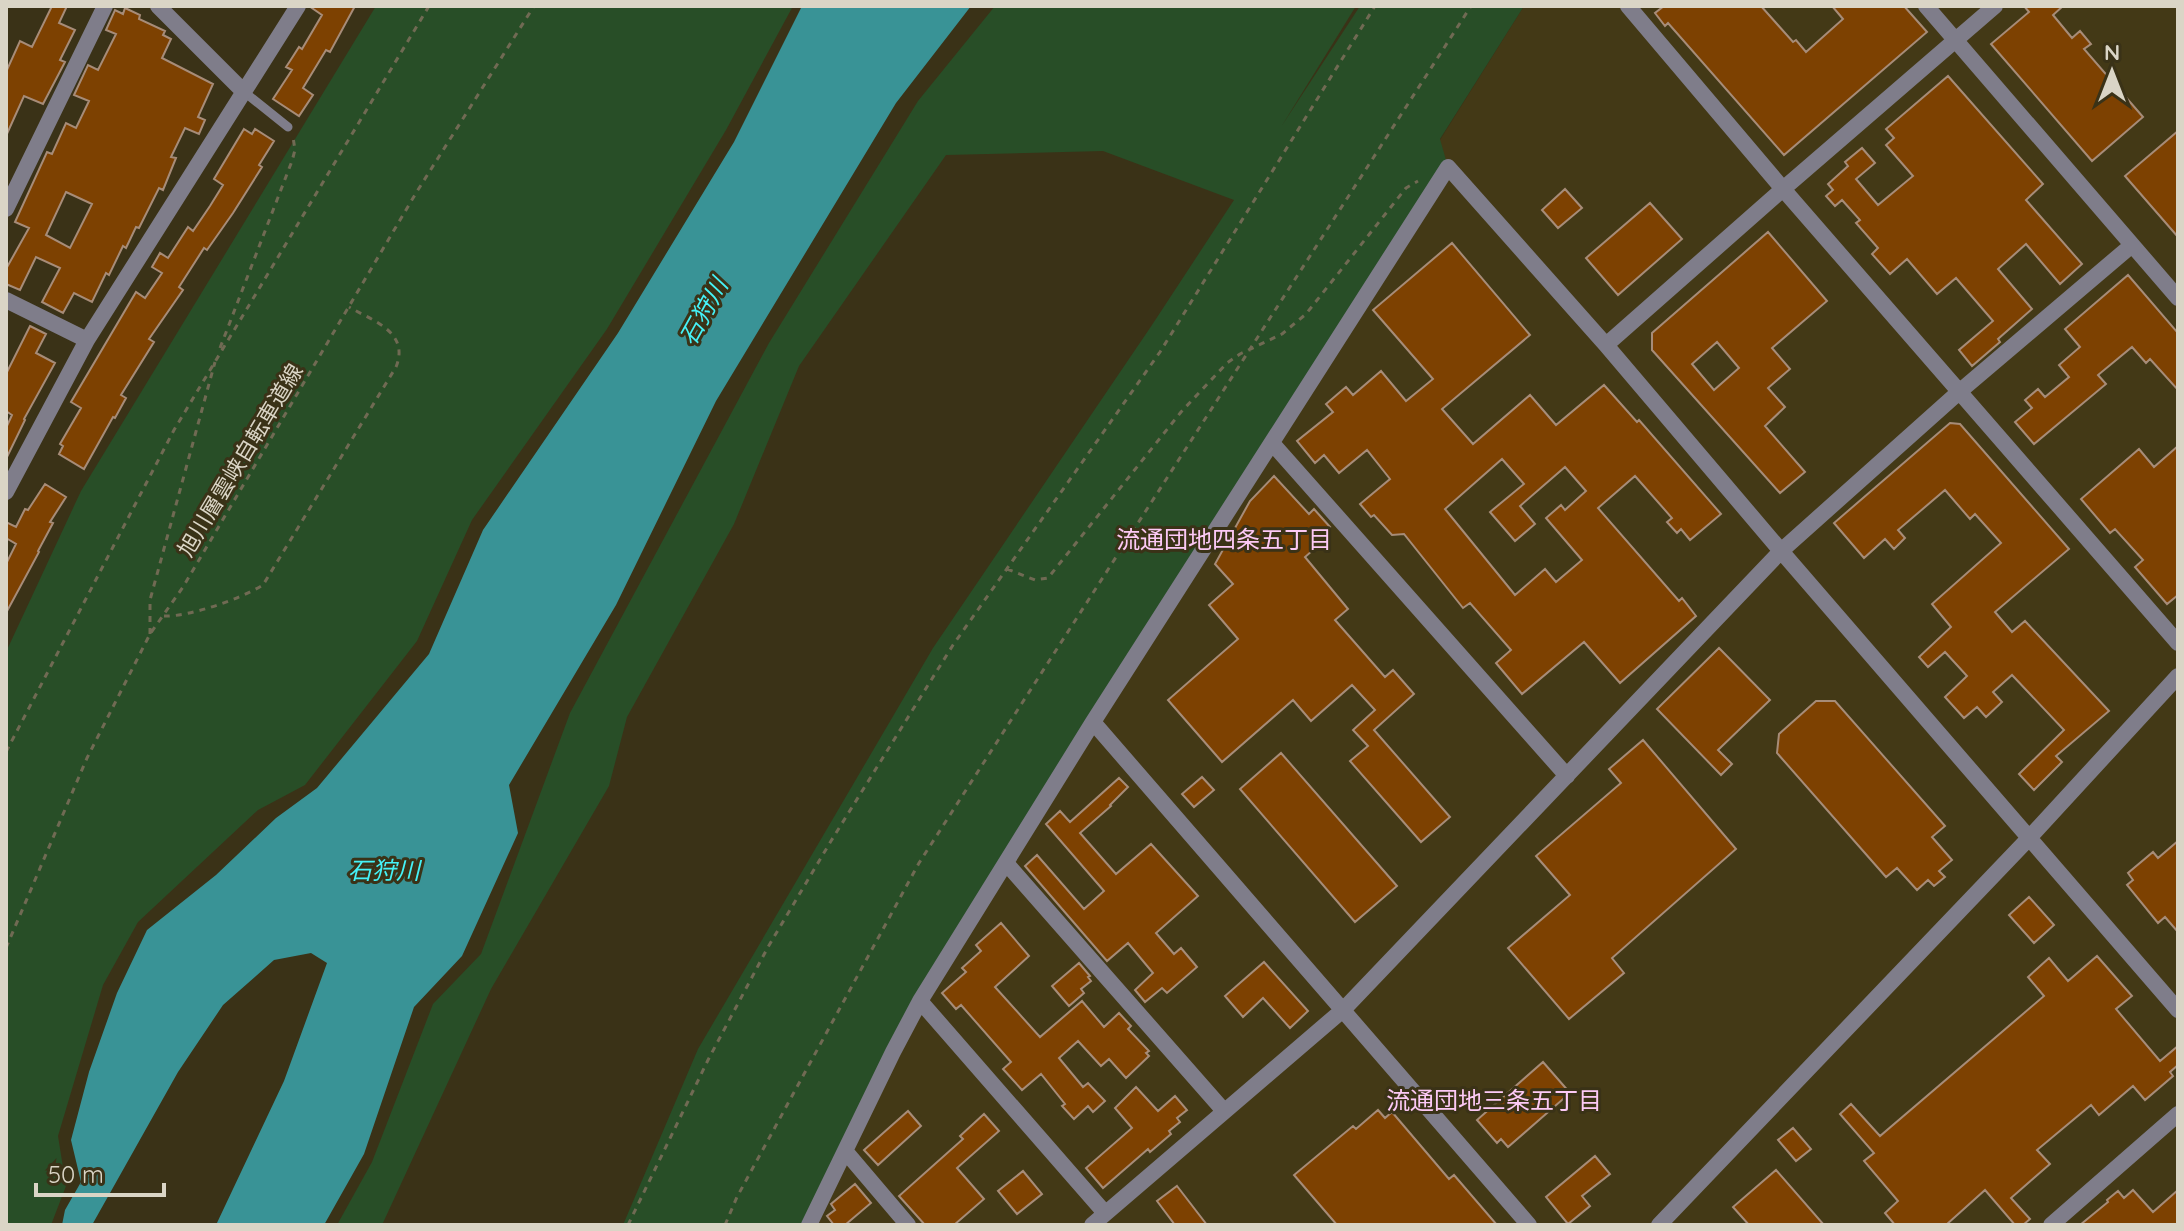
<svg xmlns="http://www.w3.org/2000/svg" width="2184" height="1231" viewBox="0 0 2184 1231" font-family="Quicksand,'Noto Sans JP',sans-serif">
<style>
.built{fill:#433916}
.green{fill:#284e27}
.water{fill:#399396}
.building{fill:#7d4101;stroke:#a78c78;stroke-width:2;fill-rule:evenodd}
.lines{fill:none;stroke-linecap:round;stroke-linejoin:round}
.path{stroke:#706a53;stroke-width:3;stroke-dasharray:6 6;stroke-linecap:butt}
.service{stroke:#7f7d8a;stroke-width:9}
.minor{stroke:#7f7d8a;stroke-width:16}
.labels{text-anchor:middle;stroke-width:6;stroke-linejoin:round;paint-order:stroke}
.street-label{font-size:22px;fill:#dad5c6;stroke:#3a3217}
.water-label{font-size:24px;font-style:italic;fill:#45f2f7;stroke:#3a3217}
.neighbourhood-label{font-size:24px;fill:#fcc9f5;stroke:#3a3217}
</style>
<rect width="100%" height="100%" fill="#3a3217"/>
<path class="built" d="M1524,6H2178V1225H809L893,1052L1440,140Z"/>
<path class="green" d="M376,6H793L726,130L607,329L472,520L417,641L305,785L258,810L138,922L103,985L58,1136L66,1186L51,1225H6V652L81,491Z
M995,6H1356L1281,127L1360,6H1524L1440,139L1448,167L920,1001L809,1225H623L698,1049L933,648L1152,325L1234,200L1103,151L946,155L799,366L734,524L627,717L609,786L491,989L382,1225H337L372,1162L433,1004L481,954L570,713L769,343L918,101Z"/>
<path class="water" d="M802,6H971L896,103L716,401L616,605L509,785L518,833L462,956L414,1007L364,1154L324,1225H216L284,1081L327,963L311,953L274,960L223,1005L178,1072L92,1225H62L65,1210L81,1182L71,1140L89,1072L117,993L147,930L216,875L276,818L317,788L429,654L483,530L618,333L734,142Z"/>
<path class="building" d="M52,6H67L59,23L75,30L60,60L65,62L43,104L24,96L6,136V72L20,41L32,47Z
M309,6H355L330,52L326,50L303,88L313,95L299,116L273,99L292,70L286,67L290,61L299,47L302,49L322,15Z
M1664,6H1761L1793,42L1796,40L1806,52L1843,19L1832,6H1904L1927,32L1784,155L1668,23L1665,26L1655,13Z
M2024,6H2063L2053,15L2072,38L2080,31L2091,44L2084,49L2143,117L2092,161L1991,44L2029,12Z
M125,8L140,15L139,19L165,31L163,35L171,39L162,58L213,84L198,117L205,120L199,134L185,128L171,157L176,158L163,190L159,188L139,228L136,227L126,248L123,246L109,275L106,273L92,302L74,293L63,313L42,302L60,268L36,257L20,290L6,284V269L29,228L15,222L47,152L52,154L66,123L76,128L89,101L74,95L88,65L98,70L116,34L106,30L115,10L123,14ZM66,192L92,204L70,248L46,235Z
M1948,76L2043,184L2026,200L2082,264L2060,284L2026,244L1998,269L2032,309L1998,339L2000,342L1972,366L1959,350L1993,321L1956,278L1937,294L1907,259L1890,274L1872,254L1878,248L1856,223L1860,220L1842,200L1835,206L1826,196L1833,190L1828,184L1848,166L1845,162L1862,148L1875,163L1856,179L1878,205L1913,176L1886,145L1894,138L1886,129Z
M244,129L252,134L255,129L274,141L259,165L262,167L233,213L207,250L204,248L179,287L183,290L149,339L154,342L121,395L126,398L115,418L113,417L84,469L59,454L63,446L60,444L81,408L71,402L136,292L145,298L162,273L152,267L160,253L168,258L188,227L193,231L210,206L223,185L214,179Z
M2178,131V237L2125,176Z
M1565,189L1582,208L1558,228L1542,210Z
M1650,203L1682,239L1618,295L1586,258Z
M1768,232L1827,301L1772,348L1790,369L1768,388L1785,407L1765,426L1805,472L1780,493L1652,350V333ZM1717,342L1739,368L1714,390L1692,364Z
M1452,243L1530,335L1442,409L1473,444L1530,395L1556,425L1604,385L1637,422L1639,420L1721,514L1690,540L1681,529L1677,533L1667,522L1672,518L1635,476L1598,508L1679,601L1682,598L1696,616L1620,683L1584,642L1522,694L1496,663L1511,650L1470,603L1463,608L1404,534L1392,535L1374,515L1371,517L1360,504L1390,479L1367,450L1339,473L1324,455L1315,463L1297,441L1333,412L1326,404L1346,387L1353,395L1381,371L1406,401L1433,379L1373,310ZM1502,459L1524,484L1490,512L1515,541L1535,524L1520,506L1565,467L1586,491L1565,510L1561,505L1546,518L1582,560L1556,582L1545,569L1515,595L1445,509Z
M2128,275L2178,333V390L2150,359L2146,363L2132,347L2098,375L2106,384L2034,444L2015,422L2032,408L2025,400L2038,389L2045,397L2069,377L2059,365L2080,347L2065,329Z
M30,326L46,334L36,353L55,363L24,419L25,420L6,459V428L12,415L6,411V374Z
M1950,423L1960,424L2069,549L1995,612L2012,632L2025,621L2109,711L2056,756L2062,762L2034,790L2019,774L2064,730L2012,675L1993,692L2002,702L1986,717L1977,707L1964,718L1945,697L1967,676L1945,652L1928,667L1919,657L1951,627L1932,604L2001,543L1975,514L1970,519L1945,490L1898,530L1905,538L1894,549L1885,539L1864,558L1834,523Z
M2178,446V595L2167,604L2135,567L2143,560L2115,529L2110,533L2081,499L2139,449L2154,467Z
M1274,476L1309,514L1314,509L1330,527L1325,531L1329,536L1305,557L1348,609L1335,620L1385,677L1393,670L1414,694L1374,730L1450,817L1421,842L1350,761L1368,746L1353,730L1375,710L1352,685L1311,721L1293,700L1222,762L1168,700L1238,639L1209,605L1233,584L1215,564L1250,501Z
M45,484L66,497L50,522L53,523L38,551L39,552L6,613V564L16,544L6,538V522L16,527L25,509L28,510Z
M1719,648L1770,700L1718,750L1732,764L1721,775L1657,709Z
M1816,701H1835L1945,826L1932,837L1952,860L1939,871L1945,877L1934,886L1928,880L1917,890L1897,868L1886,877L1777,753L1779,734Z
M1643,740L1736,849L1612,958L1624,973L1569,1019L1508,948L1570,895L1536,856L1621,783L1609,769Z
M1281,753L1397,886L1355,922L1240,789Z
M1202,777L1214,790L1194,807L1182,794Z
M1119,778L1128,787L1110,805L1111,806L1080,833L1116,874L1151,844L1198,896L1156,933L1174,954L1181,948L1197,967L1167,993L1162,988L1145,1002L1135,990L1153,973L1128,943L1107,961L1025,866L1037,855L1084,909L1104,891L1046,824L1060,811L1070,822Z
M2178,841V932L2165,917L2158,923L2127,885L2133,880L2128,873L2153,852L2158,858Z
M2029,897L2054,925L2034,943L2009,915Z
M1001,923L1029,956L995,987L1040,1037L1082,1001L1104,1027L1119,1013L1131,1026L1128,1029L1149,1051L1146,1053L1149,1056L1126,1078L1109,1059L1101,1066L1078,1041L1059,1058L1083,1087L1088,1083L1105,1101L1093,1112L1088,1106L1074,1119L1062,1106L1065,1104L1041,1074L1022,1090L1003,1069L1011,1062L961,1005L956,1009L942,993L966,972L962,968L981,951L976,945Z
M2097,956L2132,996L2116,1009L2160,1061L2178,1046V1065L2170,1072L2173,1076L2145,1100L2133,1086L2099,1115L2091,1105L2037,1150L2050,1164L2011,1198L2030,1219L2023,1225H2015L1985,1190L1946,1225H1895L1885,1213L1898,1201L1864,1161L1874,1153L1840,1114L1851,1104L1880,1136L2044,996L2028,977L2049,958L2068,981Z
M1264,962L1308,1011L1290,1028L1263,998L1243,1017L1225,996Z
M1079,963L1090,976L1088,977L1091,981L1081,989L1084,993L1069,1006L1052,986Z
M1543,1062L1570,1093L1508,1147L1501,1139L1497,1143L1477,1120Z
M1136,1087L1158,1111L1175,1096L1187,1110L1177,1118L1180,1122L1169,1131L1171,1134L1150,1152L1148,1149L1103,1188L1086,1168L1132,1128L1115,1108Z
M1378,1110L1385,1118L1392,1112L1449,1179L1454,1175L1497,1225H1337L1294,1175L1353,1126L1356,1129Z
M908,1111L921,1126L878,1165L864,1150Z
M984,1114L999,1131L957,1168L984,1199L954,1225H925L899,1196L963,1139L960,1136Z
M1793,1128L1811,1149L1796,1161L1778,1140Z
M1595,1156L1610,1174L1582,1196L1590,1206L1568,1224L1546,1197Z
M1776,1170L1824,1225H1749L1733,1207Z
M1023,1171L1042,1194L1017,1214L998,1191Z
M855,1184L871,1203L845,1225H834L827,1216L835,1210L831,1204Z
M1177,1186L1207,1225H1175L1157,1201Z
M2133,1190L2153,1212L2178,1190V1225H2080L2108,1202L2107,1200L2118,1191L2124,1198Z"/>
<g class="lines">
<path class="path" d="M220,348L292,161L295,150L293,137
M1007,569L1035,580L1048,578L1181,412L1227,363L1240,354L1282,334L1306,314L1406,188L1418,181
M164,616C189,617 240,599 263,585L396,367C410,332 373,321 349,307
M150,634V600L215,362
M6,752L174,430L429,6
M6,948L87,758L150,634L183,587L416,193L534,6
M628,1225L708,1060L768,947L831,841L953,645L1160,352L1375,6
M725,1225L737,1197L919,863L1471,6"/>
<path class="service" d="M243,91L288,127"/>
<path class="minor" d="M158,6L243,91
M1628,6L1783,189L2178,643
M1926,6L2178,298
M6,209L105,6
M6,300L87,340
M1606,345L1783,189L1995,6
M1272,443L1567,776
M6,492L87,340L298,6
M1093,722L1529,1225
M1006,863L1224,1111
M920,1001L1105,1213
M846,1152L908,1225
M809,1225L893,1052L920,1001L1093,722L1448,167L1606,345L1781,551L2178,1010
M1092,1225L1344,1009L1781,551L1959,392L2132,245
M1659,1225L2030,837L2178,676
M2051,1225L2178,1114"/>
</g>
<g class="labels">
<g class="street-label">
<text transform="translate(240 460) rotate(-59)" y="8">旭川層雲峡自転車道線</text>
</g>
<g class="water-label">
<text transform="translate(704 312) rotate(-61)" y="8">石狩川</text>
<text x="384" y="879">石狩川</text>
</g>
<g class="neighbourhood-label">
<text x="1224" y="548">流通団地四条五丁目</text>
<text x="1494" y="1109">流通団地三条五丁目</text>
</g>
</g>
<rect width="2184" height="1231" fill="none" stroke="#dad5c6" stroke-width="16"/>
<g transform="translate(2112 72)" stroke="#3a3217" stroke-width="6" paint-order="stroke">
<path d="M0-6L14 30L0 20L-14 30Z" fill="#dad5c6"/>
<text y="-12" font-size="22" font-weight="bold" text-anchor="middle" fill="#dad5c6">N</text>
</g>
<path d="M36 1183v12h128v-12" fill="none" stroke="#dad5c6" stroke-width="4"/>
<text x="48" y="1183" font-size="24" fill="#dad5c6" stroke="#3a3217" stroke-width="6" paint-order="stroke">50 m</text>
</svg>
